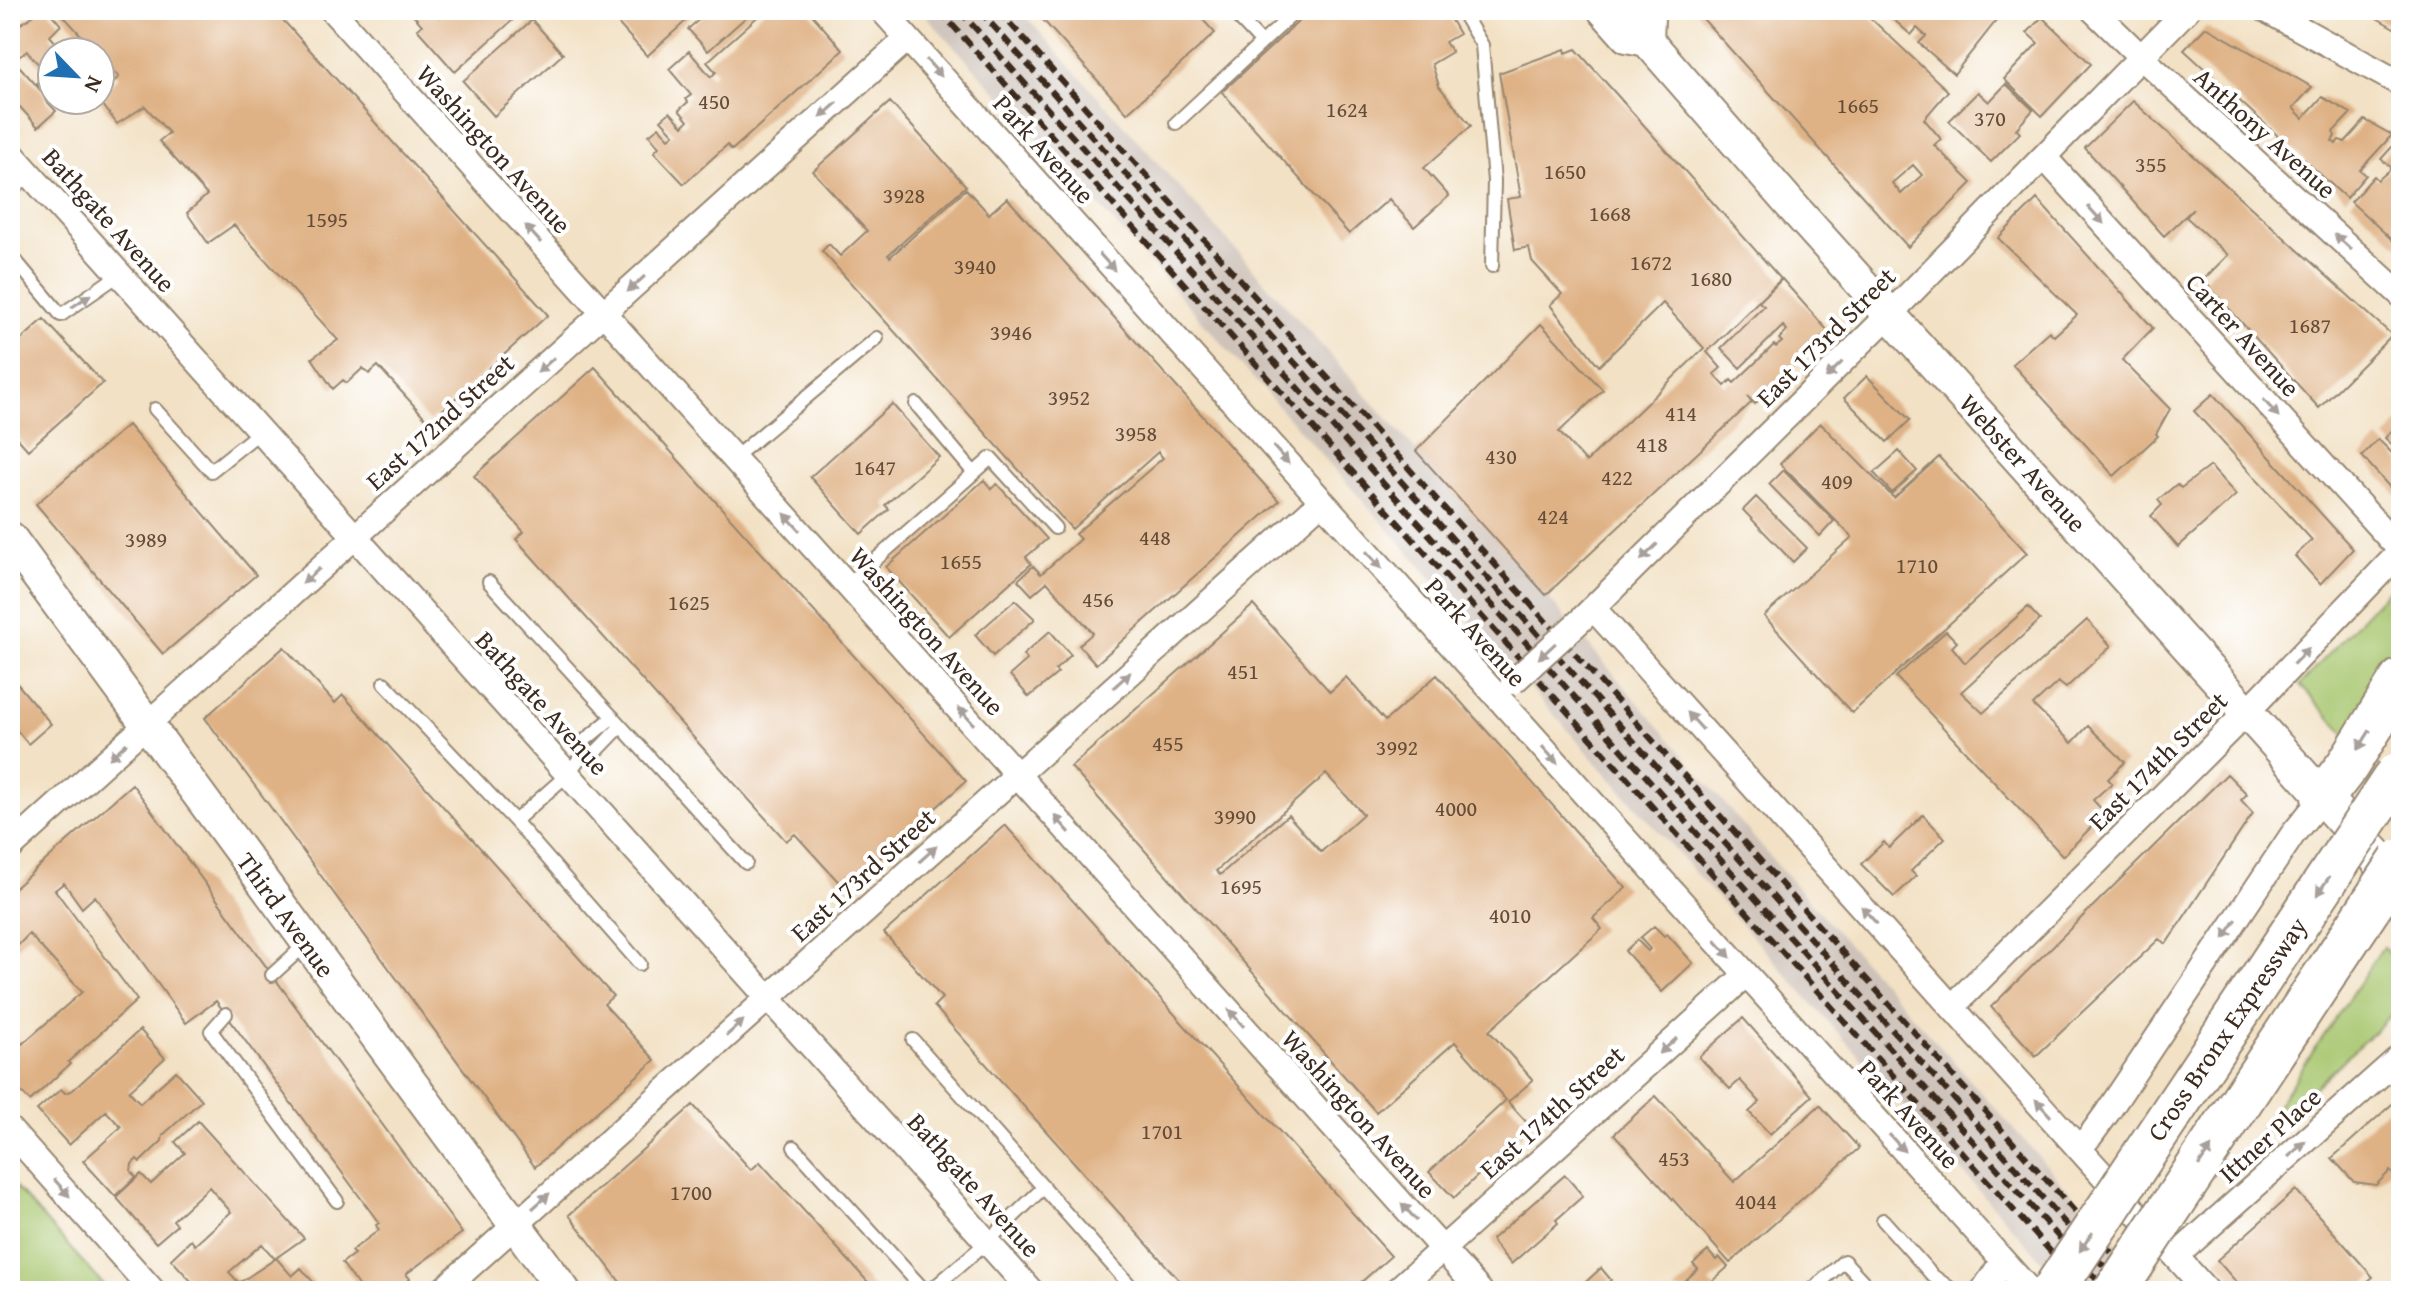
<svg xmlns="http://www.w3.org/2000/svg" width="2411" height="1301" viewBox="0 0 2411 1301" font-family="'Gentium Book Plus',serif">
<style>
.industrial{fill:#cec2b9}
.green{fill:#a7c66e;stroke:#717846;stroke-width:2}
.building{fill:#dfb286;fill-rule:evenodd}
.lines{fill:none;stroke-linecap:round;stroke-linejoin:round}
.service-casing{stroke:#968671;stroke-width:16}
.minor-casing{stroke:#968671;stroke-width:28}
.secondary-casing{stroke:#968671;stroke-width:36}
.primary-casing{stroke:#968671;stroke-width:40}
.motorway-casing{stroke:#968671;stroke-width:46}
.service{stroke:#fff;stroke-width:12}
.minor{stroke:#fff;stroke-width:24}
.secondary{stroke:#fff;stroke-width:32}
.primary{stroke:#fff;stroke-width:36}
.motorway{stroke:#fff;stroke-width:42}
.rail{stroke:#3b2a1e;stroke-width:6;stroke-dasharray:12 6;stroke-linecap:butt}
.minor-bridge-casing{stroke:#968671;stroke-width:28;stroke-linecap:butt}
.motorway-bridge-casing{stroke:#968671;stroke-width:46;stroke-linecap:butt}
.minor-bridge{stroke:#fff;stroke-width:24}
.motorway-bridge{stroke:#fff;stroke-width:42}
.oneway{fill:#a79f9a}
.labels{text-anchor:middle;stroke-width:8;stroke-linejoin:round;paint-order:stroke}
.number-label{font-size:22px;fill:#644c38}
.street-label{font-size:26px;fill:#3b2a1e;stroke:#fff}
</style>
<rect width="100%" height="100%" fill="#fff"/>
<filter id="ink" filterUnits="userSpaceOnUse"><feTurbulence type="fractalNoise" baseFrequency=".0125" numOctaves="2"/><feDisplacementMap in="SourceGraphic" scale="16" xChannelSelector="R" yChannelSelector="G"/><feConvolveMatrix kernelMatrix="1 2 1 2 8 2 1 2 1" color-interpolation-filters="sRGB"/></filter>
<filter id="wash" filterUnits="userSpaceOnUse"><feTurbulence type="fractalNoise" baseFrequency=".006" numOctaves="4" result="noise"/><feDisplacementMap in="SourceGraphic" scale="32" xChannelSelector="R" yChannelSelector="G"/><feGaussianBlur stdDeviation="1.8" result="paint"/><feColorMatrix in="noise" values="0 0 0 0 0 0 0 0 0 0 0 0 0 0 0 0 0 1.4 0 .05"/><feComposite in="paint" operator="in"/></filter>
<g filter="url(#wash)">
<rect width="100%" height="100%" fill="#f2e1c4"/>
<path class="industrial" d="M920,10H1020L1546,595L1779,867L2159,1291H2069L1017,114Z"/>
<path class="green" d="M2401,576V649L2346,735L2300,685Z
M2383,947L2401,968V1006L2247,1151Z
M10,1181L109,1291H10Z"/>
<g id="blocks">
<path class="building" d="M42,10H48L61,25L50,36L64,52H52V100L37,83L47,74L27,51L16,59L10,53V31Z
M63,10H274L548,315L429,422L378,366L369,374L363,368L347,383L343,380L333,389L312,358L338,340L234,225L208,243L187,213L207,195L159,141L169,133L145,106L117,124L100,101V94L119,77L100,57V52H96L60,12Z
M409,10H439L436,13L439,17L447,10H524L455,72L417,29L422,25Z
M606,10H698L647,56Z
M710,10H754L708,51L688,29Z
M765,10H808L843,50L732,150L727,145L684,184L654,152L659,147L649,135L659,127L669,138L674,134L661,120L670,112L683,126L688,121L679,110L688,102L686,99L691,95L669,69L689,51L711,77L716,72L707,62Z
M1034,10H1194L1215,33L1127,113Z
M1311,10H1445L1459,34L1445,42L1452,52L1432,64L1439,86L1471,126L1424,168L1449,196L1414,227L1389,199L1349,234L1222,92Z
M1695,10H1857L1862,15L1864,12L1948,91L1924,119L1941,139L1934,145L1972,183L1908,247ZM1913,165L1922,175L1901,194L1892,183Z
M1883,10H1943L1954,20L1962,10H2014L2005,20L2000,16L1954,74L1919,43L1926,36L1917,28L1911,35Z
M2379,10H2401V32L2375,17Z
M2042,17L2091,64L2042,116L2004,79L2038,43L2027,33Z
M532,20L563,54L494,116L463,81Z
M2206,27L2312,87L2293,108L2303,118L2322,97L2351,113L2333,132L2335,136L2332,141L2336,144L2339,140L2345,142L2365,120L2392,135L2360,170L2366,175L2346,198L2184,50Z
M1565,49L1566,53L1576,49L1781,279L1707,352L1721,368L1714,374L1725,386L1731,380L1734,383L1774,345L1776,347L1782,342L1779,339L1787,330L1783,326L1740,368L1721,348L1764,306L1759,302L1782,279L1828,331L1755,404L1747,396L1752,402L1546,595L1416,451L1541,324L1603,390L1559,432L1586,462L1704,348L1663,303L1599,366L1550,305L1562,294L1532,261L1529,247L1515,250L1507,199L1521,197L1499,73Z
M10,56L16,62L10,67L14,72L20,67L45,95V99L56,111L38,127L10,96Z
M2006,84L2033,110L2016,129L2020,133L1991,162L1949,121L1978,92L1989,102Z
M2133,101L2392,335L2319,408L2203,280L2228,255L2186,217L2193,209L2164,236L2085,148Z
M890,102L966,186L888,255L890,257L966,189L989,214L1007,198L1279,501L1096,664L1079,645L1093,633L1047,582L1032,595L1018,580L1033,566L1041,574L1080,539L1075,534L1163,458L1158,452L1072,529L822,251L829,244L840,256L867,231L813,171Z
M2401,137V248L2351,202L2374,176L2378,180L2392,168L2381,159Z
M2037,199L2153,328L2122,360L2170,409L2156,434L2158,436L2114,476L2012,364L2049,331L2054,336L2077,315L1998,238Z
M44,319L103,383L28,450L12,432L10,433V350Z
M595,367L966,781L845,889L795,834L786,841L516,539L524,532L474,476Z
M1867,376L1910,420L1887,442L1844,398Z
M2213,394L2353,549L2320,584L2295,556L2312,540L2194,411Z
M892,404L939,457L885,505L889,509L861,534L810,477Z
M2401,421V453L2385,438Z
M1820,423L1894,498L1939,457L2027,553L1852,713L1764,616L1852,537L1780,464Z
M128,425L256,575L163,654L36,504Z
M2378,439L2401,462V500L2362,456Z
M1899,451L1917,471L1892,493L1874,473Z
M2210,466L2236,495L2178,547L2151,516L2162,505L2158,500L2177,484L2181,488Z
M1783,470L1834,521L1820,536L1769,484Z
M984,480L991,489L997,484L1047,539L1026,557L1031,564L949,637L886,567Z
M1756,497L1807,548L1793,562L1743,510Z
M1015,600L1035,619L993,656L975,635Z
M1253,605L1330,692L1346,677L1385,721L1437,675L1626,888L1593,918L1602,929L1489,1031L1533,1080L1508,1102L1530,1126L1454,1198L1429,1172L1506,1100L1455,1042L1376,1112L1071,767ZM1326,774L1363,814L1321,852L1288,815L1220,875L1216,871Z
M2028,607L2040,620L1961,692L1983,713L2087,620L2111,646L2066,688L2058,682L2033,705L2072,743L2088,726L2125,762L2108,779L2112,783L2093,800L2105,813L2063,856L1896,677L1946,631L1957,642L1952,647L1965,663Z
M1050,631L1071,655L1055,670L1058,673L1029,697L1010,675L1027,660L1023,655Z
M284,647L335,703L343,695L613,996L604,1004L655,1060L535,1167L205,718Z
M10,675L51,724L28,744L13,725L10,727Z
M2227,774L2247,794L2241,800L2253,813L2166,944L2159,939L2036,1056L1991,1007Z
M132,784L462,1233L406,1274L410,1279L397,1291H362L342,1263L354,1254L351,1251L379,1230L376,1225L379,1223L216,1001L186,1023L95,896L82,908L64,883L55,890L137,1000L68,1062L70,1064L30,1101L10,1080V1031L22,1044L82,992L29,934L10,954V892Z
M1923,815L1945,838L1911,871L1916,876L1894,897L1861,864L1884,842L1889,848Z
M1005,825L1391,1256L1351,1291H1189L934,1006L942,998L884,933Z
M1654,926L1664,936L1667,934L1693,963L1662,992L1625,951L1637,940L1648,951L1650,949L1640,938Z
M1743,1018L1812,1096L1770,1134L1749,1112L1760,1102L1740,1080L1730,1089L1699,1057Z
M140,1030L165,1058L129,1091L140,1103L176,1071L202,1100L163,1135L162,1141L140,1162L137,1159L132,1164L131,1172L136,1177L115,1196L83,1161L121,1127L106,1111L69,1145L37,1110L61,1089L65,1093L73,1090Z
M1656,1096L1734,1182L1820,1105L1859,1148L1730,1263L1614,1134Z
M2401,1096V1183L2390,1171L2376,1185L2354,1182L2332,1158Z
M693,1105L751,1170L760,1162L876,1291H627L569,1215Z
M198,1121L304,1238L276,1258L292,1276L301,1268L321,1291H200L171,1259L191,1240L195,1245L231,1212L209,1187L173,1220L177,1225L156,1243L116,1197L141,1174L151,1184L185,1153L175,1142ZM262,1244L275,1259L239,1283L229,1272Z
M1565,1175L1583,1196L1556,1220L1558,1223L1511,1264L1494,1244L1492,1239Z
M2296,1190L2373,1277L2356,1291H2244L2217,1260Z
M1708,1251L1716,1260L1719,1257L1728,1267L1710,1283L1717,1291H1674L1698,1269L1693,1264Z
M1601,1268L1611,1280L1599,1291H1576Z"/>
</g>
</g>
<g filter="url(#ink)">
<use href="#blocks" fill-opacity="0" stroke="#968671" stroke-width="2"/>
<g class="lines">
<g class="service-casing">
<path id="service" d="M1231,10L1262,43
M1461,10L1482,45L1494,181L1492,266
M1176,123L1297,10
M10,190L31,175
M10,254L61,315L120,274
M155,409L211,471L261,431
M734,458L877,338
M974,473L991,458L1055,528
M489,582L746,863
M847,585L974,473L916,404
M384,683L515,821
M613,717L583,742L582,755L568,774L515,821L640,964
M582,755L597,751L621,726
M272,975L307,943
M226,1014L211,1031L337,1201
M913,1040L1135,1291
M794,1147L925,1291
M1883,1220L1933,1276L1954,1291
M930,1291L987,1242L1044,1187
M1811,1291L1844,1261L1872,1291"/>
</g>
<g class="minor-casing">
<path id="minor" d="M332,10L1480,1291
M882,10L2030,1291
M2093,10L2141,57L2401,295
M2266,10L2401,84
M10,152L1031,1291
M2044,157L2401,551
M1593,608L2207,1291
M1583,618L1889,315L2187,10
M10,848L907,39
M1952,1007L2247,712L2401,551
M10,1130L153,1291
M2079,1148L2091,1135L2107,1113L2293,834L2323,797
M2176,1256L2401,1056
M442,1291L1322,501
M1396,1291L1746,975
M1983,1291L2003,1261"/>
</g>
<g class="secondary-casing">
<path id="secondary" d="M1604,10L1627,36L1647,40L1791,205L2323,797
M1640,10L1648,18L1647,40
M10,538L564,1291"/>
</g>
<g class="primary-casing">
<path id="primary" d="M2323,797L2401,884"/>
</g>
<g class="motorway-casing">
<path id="motorway" d="M2323,797L2347,766L2401,680"/>
</g>
<use href="#service" class="service"/>
<use href="#minor" class="minor"/>
<use href="#secondary" class="secondary"/>
<use href="#primary" class="primary"/>
<use href="#motorway" class="motorway"/>
<path class="rail" d="M939,10L2086,1291
M959,10L2107,1291
M979,10L2126,1291
M998,10L2146,1291"/>
<g class="minor-bridge-casing">
<path id="minor-bridge" d="M1513,682L1581,620"/>
</g>
<g class="motorway-bridge-casing">
<path id="motorway-bridge" d="M2053,1291L2397,774
M2115,1291L2401,860"/>
</g>
<use href="#minor-bridge" class="minor-bridge"/>
<use href="#motorway-bridge" class="motorway-bridge"/>
</g>
<defs><path id="oneway-solid" d="M-6-.8H1V-3.2L6.5 0L1 3.2V.8H-6Z" transform="scale(2)"/></defs>
<g class="oneway">
<use href="#oneway-solid" transform="translate(934 68) rotate(48)"/>
<use href="#oneway-solid" transform="translate(829 110) rotate(138)"/>
<use href="#oneway-solid" transform="translate(2096 215) rotate(48)"/>
<use href="#oneway-solid" transform="translate(533 234) rotate(-132)"/>
<use href="#oneway-solid" transform="translate(2343 242) rotate(-138)"/>
<use href="#oneway-solid" transform="translate(1107 262) rotate(48)"/>
<use href="#oneway-solid" transform="translate(636 284) rotate(138)"/>
<use href="#oneway-solid" transform="translate(81 301) rotate(-34)"/>
<use href="#oneway-solid" transform="translate(546 365) rotate(138)"/>
<use href="#oneway-solid" transform="translate(1834 370) rotate(135)"/>
<use href="#oneway-solid" transform="translate(2271 408) rotate(48)"/>
<use href="#oneway-solid" transform="translate(1281 455) rotate(48)"/>
<use href="#oneway-solid" transform="translate(792 522) rotate(-132)"/>
<use href="#oneway-solid" transform="translate(1649 552) rotate(135)"/>
<use href="#oneway-solid" transform="translate(1374 560) rotate(48)"/>
<use href="#oneway-solid" transform="translate(311 576) rotate(138)"/>
<use href="#oneway-solid" transform="translate(1547 651) rotate(137)"/>
<use href="#oneway-solid" transform="translate(2301 656) rotate(-46)"/>
<use href="#oneway-solid" transform="translate(1122 680) rotate(-42)"/>
<use href="#oneway-solid" transform="translate(966 716) rotate(-132)"/>
<use href="#oneway-solid" transform="translate(1695 721) rotate(-132)"/>
<use href="#oneway-solid" transform="translate(2364 740) rotate(122)"/>
<use href="#oneway-solid" transform="translate(118 751) rotate(138)"/>
<use href="#oneway-solid" transform="translate(1550 755) rotate(48)"/>
<use href="#oneway-solid" transform="translate(1062 824) rotate(-132)"/>
<use href="#oneway-solid" transform="translate(928 854) rotate(-42)"/>
<use href="#oneway-solid" transform="translate(2323 886) rotate(124)"/>
<use href="#oneway-solid" transform="translate(1869 915) rotate(-132)"/>
<use href="#oneway-solid" transform="translate(2230 929) rotate(124)"/>
<use href="#oneway-solid" transform="translate(1723 949) rotate(48)"/>
<use href="#oneway-solid" transform="translate(1236 1018) rotate(-132)"/>
<use href="#oneway-solid" transform="translate(735 1028) rotate(-42)"/>
<use href="#oneway-solid" transform="translate(1668 1046) rotate(138)"/>
<use href="#oneway-solid" transform="translate(2043 1108) rotate(-132)"/>
<use href="#oneway-solid" transform="translate(1897 1143) rotate(48)"/>
<use href="#oneway-solid" transform="translate(2297 1149) rotate(-42)"/>
<use href="#oneway-solid" transform="translate(2205 1156) rotate(-56)"/>
<use href="#oneway-solid" transform="translate(62 1188) rotate(48)"/>
<use href="#oneway-solid" transform="translate(541 1201) rotate(-42)"/>
<use href="#oneway-solid" transform="translate(1409 1212) rotate(-132)"/>
<use href="#oneway-solid" transform="translate(2086 1242) rotate(124)"/>
</g>
</g>
<g class="labels">
<g class="number-label">
<text x="714" y="109">450</text>
<text x="1858" y="113">1665</text>
<text x="1347" y="117">1624</text>
<text x="1990" y="126">370</text>
<text x="2151" y="172">355</text>
<text x="1565" y="179">1650</text>
<text x="904" y="203">3928</text>
<text x="1610" y="221">1668</text>
<text x="327" y="227">1595</text>
<text x="1651" y="270">1672</text>
<text x="975" y="274">3940</text>
<text x="1711" y="286">1680</text>
<text x="2310" y="333">1687</text>
<text x="1011" y="340">3946</text>
<text x="1069" y="405">3952</text>
<text x="1681" y="421">414</text>
<text x="1136" y="441">3958</text>
<text x="1652" y="452">418</text>
<text x="1501" y="464">430</text>
<text x="875" y="475">1647</text>
<text x="1617" y="485">422</text>
<text x="1837" y="489">409</text>
<text x="1553" y="524">424</text>
<text x="1155" y="545">448</text>
<text x="146" y="547">3989</text>
<text x="961" y="569">1655</text>
<text x="1917" y="573">1710</text>
<text x="1098" y="607">456</text>
<text x="689" y="610">1625</text>
<text x="1243" y="679">451</text>
<text x="1168" y="751">455</text>
<text x="1397" y="755">3992</text>
<text x="1456" y="816">4000</text>
<text x="1235" y="824">3990</text>
<text x="1241" y="894">1695</text>
<text x="1510" y="923">4010</text>
<text x="1162" y="1139">1701</text>
<text x="1674" y="1166">453</text>
<text x="691" y="1200">1700</text>
<text x="1756" y="1209">4044</text>
</g>
<g class="street-label">
<text transform="translate(2265 133) rotate(42)" y="9">Anthony Avenue</text>
<text transform="translate(494 149) rotate(48)" y="9">Washington Avenue</text>
<text transform="translate(1044 149) rotate(48)" y="9">Park Avenue</text>
<text transform="translate(109 220) rotate(48)" y="9">Bathgate Avenue</text>
<text transform="translate(2243 335) rotate(48)" y="9">Carter Avenue</text>
<text transform="translate(1826 337) rotate(-45)" y="9">East 173rd Street</text>
<text transform="translate(440 422) rotate(-42)" y="9">East 172nd Street</text>
<text transform="translate(2023 463) rotate(48)" y="9">Webster Avenue</text>
<text transform="translate(927 631) rotate(48)" y="9">Washington Avenue</text>
<text transform="translate(1476 632) rotate(48)" y="9">Park Avenue</text>
<text transform="translate(542 703) rotate(48)" y="9">Bathgate Avenue</text>
<text transform="translate(2158 761) rotate(-45)" y="9">East 174th Street</text>
<text transform="translate(863 875) rotate(-42)" y="9">East 173rd Street</text>
<text transform="translate(286 915) rotate(54)" y="9">Third Avenue</text>
<text transform="translate(2227 1029) rotate(-56)" y="9">Cross Bronx Expressway</text>
<text transform="translate(1552 1112) rotate(-42)" y="9">East 174th Street</text>
<text transform="translate(1359 1114) rotate(48)" y="9">Washington Avenue</text>
<text transform="translate(1909 1114) rotate(48)" y="9">Park Avenue</text>
<text transform="translate(2270 1135) rotate(-42)" y="9">Ittner Place</text>
<text transform="translate(974 1185) rotate(48)" y="9">Bathgate Avenue</text>
</g>
</g>
<rect width="2411" height="1301" fill="none" stroke="#fff" stroke-width="40"/>
<g transform="translate(76 76) rotate(115)"><circle r="38" fill="#ffffff" stroke="#b1aaa5" stroke-width="2"/>
<path d="M0-6L14 30L0 20L-14 30Z" fill="#1f6fb2"/>
<text y="-12" font-size="22" font-weight="bold" text-anchor="middle" fill="#3b2a1e">N</text>
</g>
</svg>
